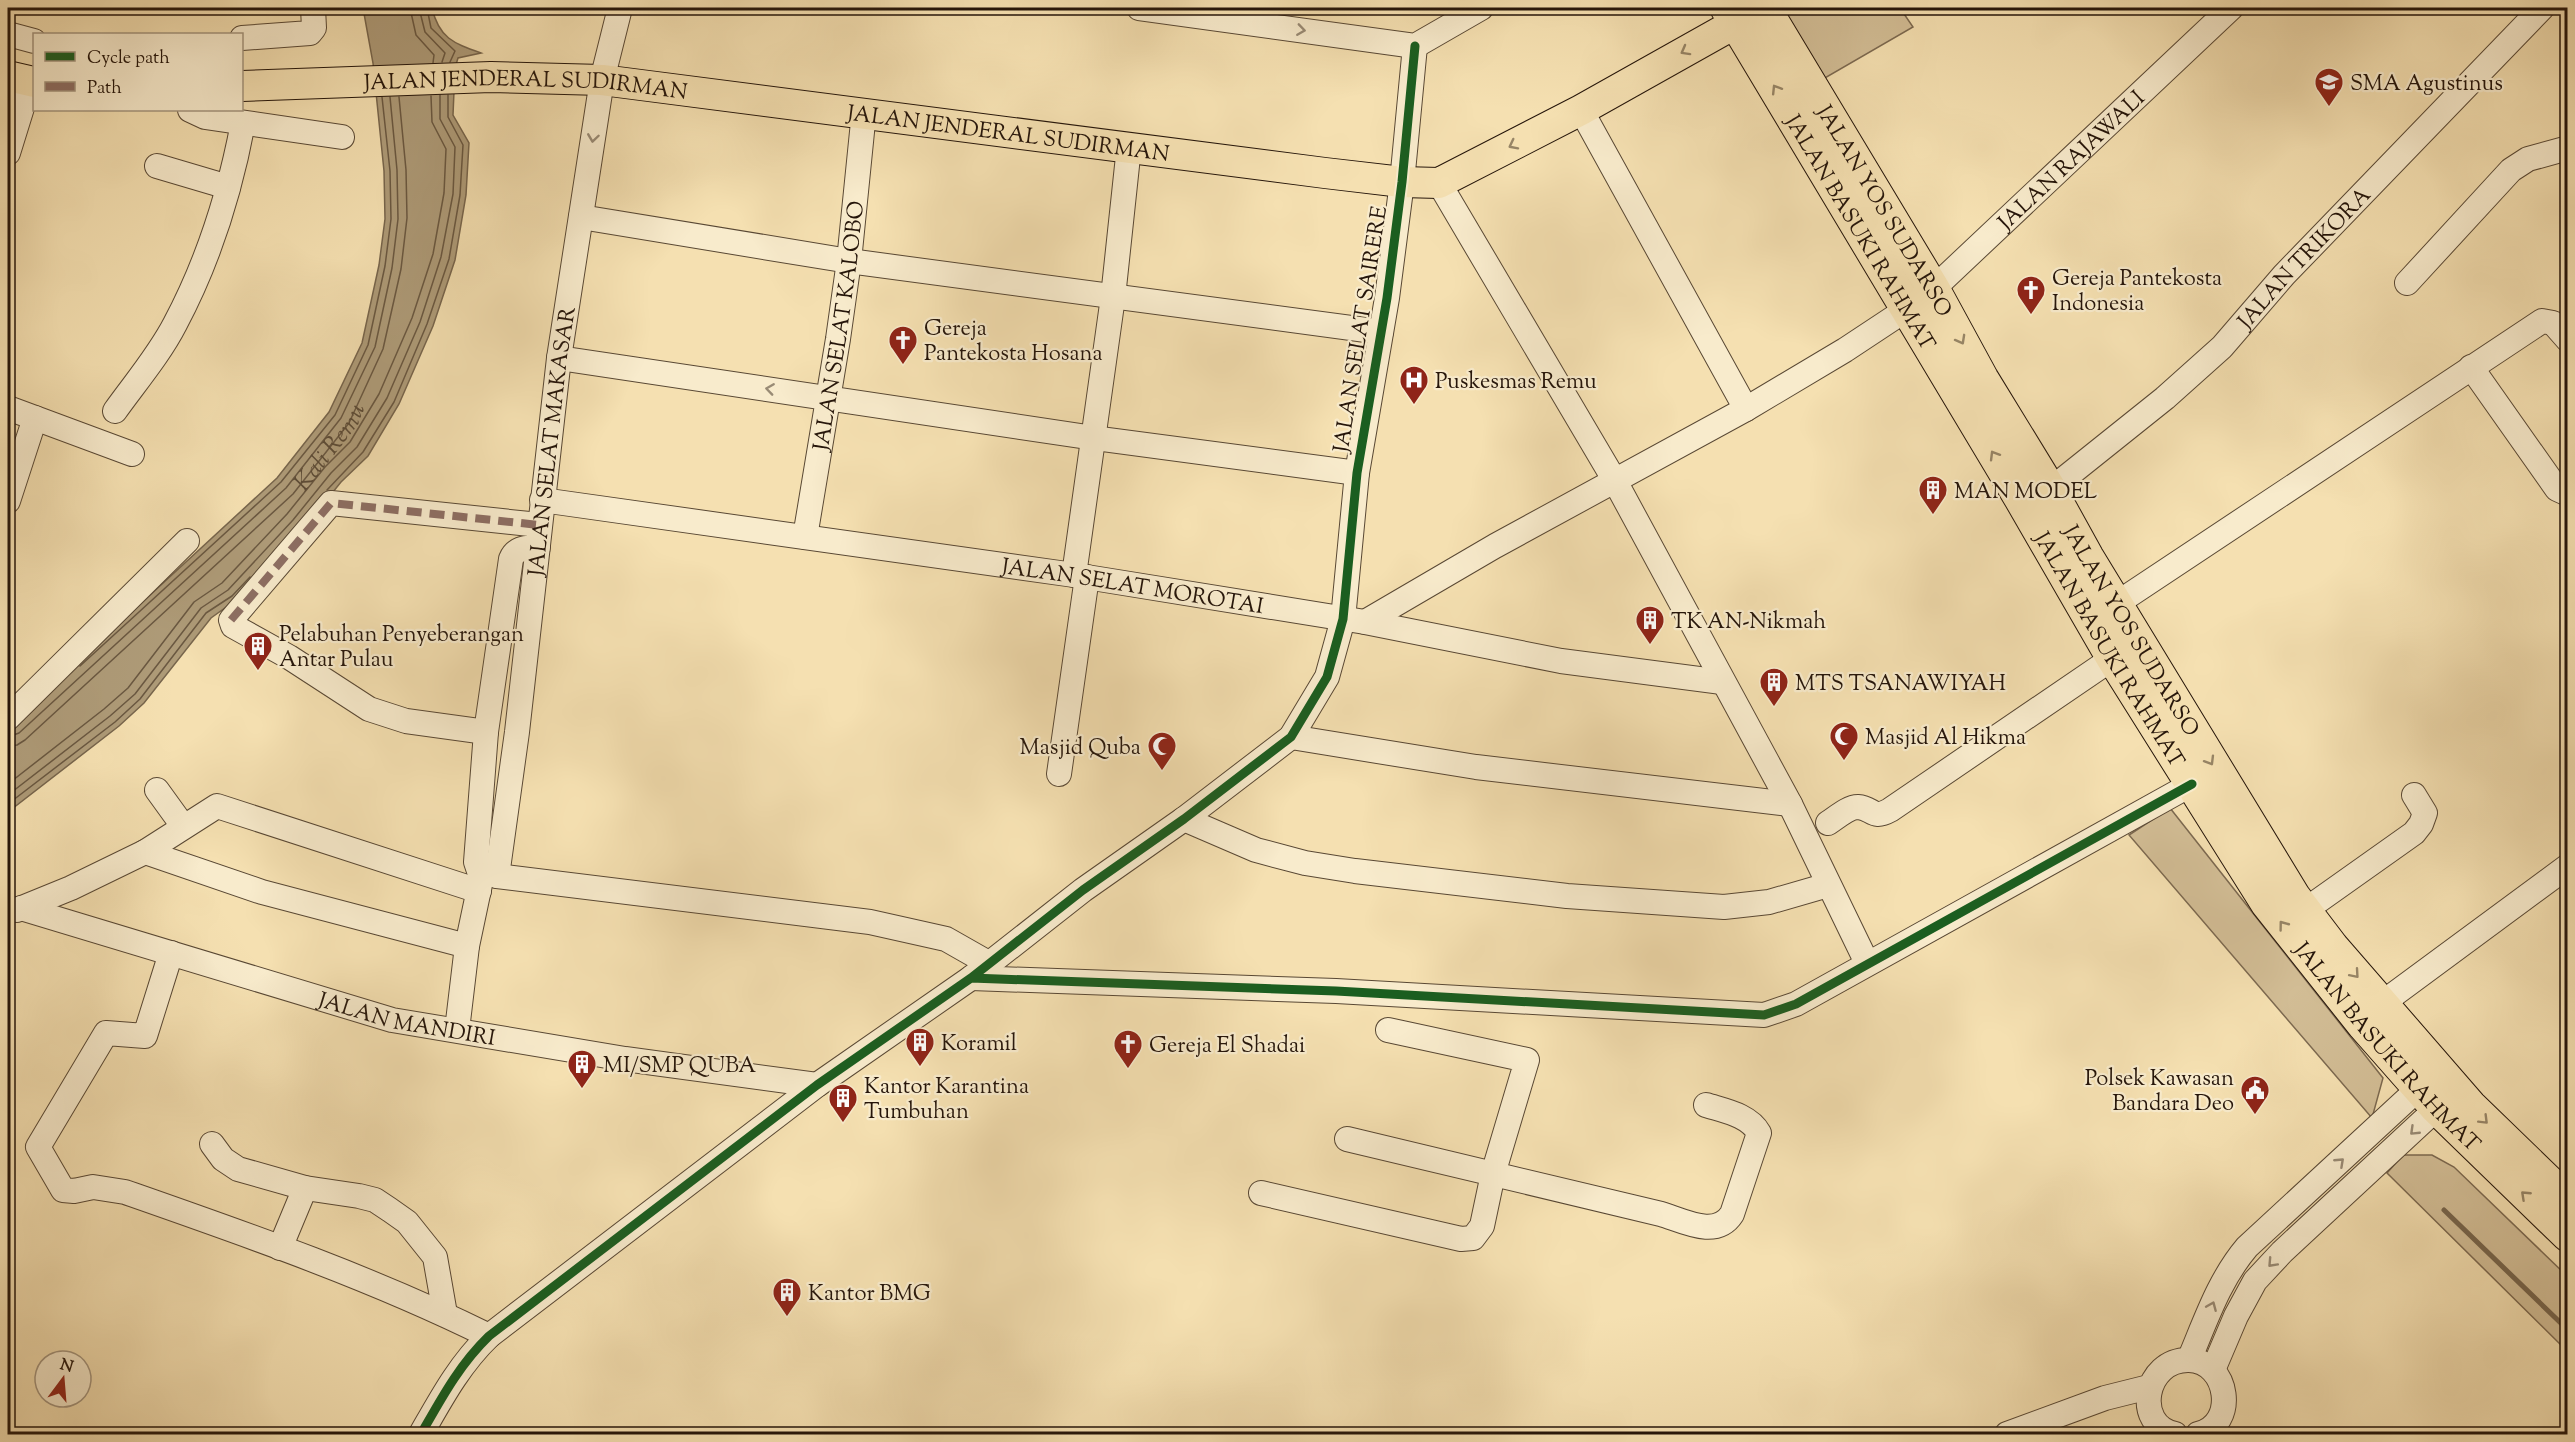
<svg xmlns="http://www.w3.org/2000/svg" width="2575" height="1442" viewBox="0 0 2575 1442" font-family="'Sorts Mill Goudy',serif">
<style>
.green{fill:#d2bd95;stroke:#7c6950;stroke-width:1.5}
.water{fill:#ae9b78;stroke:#77654c;stroke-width:1.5}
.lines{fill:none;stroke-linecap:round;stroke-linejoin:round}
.shore{stroke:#6a5841;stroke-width:1.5}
.stream{stroke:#77654c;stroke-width:5}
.minor-casing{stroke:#594834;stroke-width:26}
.major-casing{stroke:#25150a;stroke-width:32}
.highway-casing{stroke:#25150a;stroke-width:35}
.minor{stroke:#f8ebcc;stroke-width:24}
.major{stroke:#f5e0b1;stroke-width:30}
.highway{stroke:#f5e0b1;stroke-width:33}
.quiet{stroke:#8d6e63;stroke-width:8;stroke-dasharray:15 8;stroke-linecap:butt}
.cycleway-casing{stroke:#f8ebcc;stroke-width:13}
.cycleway{stroke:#1b5e20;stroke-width:9}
.oneway{stroke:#998b75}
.oneway2{stroke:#978566}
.labels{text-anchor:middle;stroke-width:4.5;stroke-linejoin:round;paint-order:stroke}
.poi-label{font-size:22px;fill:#25150a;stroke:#f8ebcc;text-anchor:start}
.street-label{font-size:22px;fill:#25150a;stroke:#f8ebcc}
.water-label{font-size:24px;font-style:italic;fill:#5c4b36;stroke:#f8ebcc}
</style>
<rect width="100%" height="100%" fill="#f5e0b1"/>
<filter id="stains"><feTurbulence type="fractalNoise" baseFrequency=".00333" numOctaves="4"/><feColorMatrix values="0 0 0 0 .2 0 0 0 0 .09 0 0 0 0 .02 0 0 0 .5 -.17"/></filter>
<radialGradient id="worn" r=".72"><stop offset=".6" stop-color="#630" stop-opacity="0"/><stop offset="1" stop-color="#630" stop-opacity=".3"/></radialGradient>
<path class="green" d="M1775,8H1900L1913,27L1818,82Z
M2170,808L2383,1078L2372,1118L2129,835Z
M2403,1155H2432L2454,1167L2567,1276V1351L2387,1173Z"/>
<path class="water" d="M363,8H432C439,38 453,43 481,53L458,58L455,68L453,115L469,143L466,195L455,260L433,326L399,404L368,456L341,482L304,528L236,600L211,618L144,703L119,726L8,812V726L277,478L329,412L362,343L379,265L385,219L384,171L373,63Z"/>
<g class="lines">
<g class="shore">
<path d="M410,8L416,35L434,55L433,63"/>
<path d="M419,8L425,32L445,53L442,62"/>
<path d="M427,8L431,28L455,51L450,62"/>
<path d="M327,490L363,452L394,402L427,324L449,259L460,195L463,145L448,117V95"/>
<path d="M80,666L281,482L335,415L368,345L385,266L391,219L390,171L382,97"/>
<path d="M8,737L19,733L286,488L341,418L375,347L392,268L398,219L397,170L390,97"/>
<path id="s1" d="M8,746L17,745L25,740L293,494L349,423L383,349L401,269L407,218L406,170L399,97"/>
<path d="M8,784L104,709L128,688L194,602L222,583L287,514L325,467L350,442L379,394L412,318L433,254L444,193L446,149L432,122L431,96"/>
<path d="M8,795L110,716L135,694L201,608L228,590L293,520L331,473L357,447L387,398L420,322L441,257L453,194L455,147L440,119V95"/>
<path d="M8,804L115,722L140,699L206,613L232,596L250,577"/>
</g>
<path class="stream" d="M2444,1210L2568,1330"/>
<g class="minor-casing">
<g id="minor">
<path d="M1139,8L1415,46L1481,8"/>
<path d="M8,34L34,41"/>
<path d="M242,38L310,33L314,28L313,8"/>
<path d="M190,110L205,117L342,137"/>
<path d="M1581,110L1746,409"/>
<path d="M8,153L30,82"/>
<path d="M157,166L228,187"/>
<path d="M1439,183L1615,481L1790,804L1867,963"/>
<path d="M581,217L849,261L1381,332"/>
<path d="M2407,283L2511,170L2528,159L2568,148"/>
<path d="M559,358L1094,438L1357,473"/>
<path d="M2471,367L2557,489L2568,494"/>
<path d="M8,408L132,454"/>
<path d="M115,411C135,383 159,355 175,324C208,262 230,192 243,123"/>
<path id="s2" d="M2050,490L2165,398L2222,347L2284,275L2542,8"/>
<path id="s3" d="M542,500L1074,575L1365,622L1561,661L1722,682"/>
<path d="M8,501L35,418"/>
<path id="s4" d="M805,537L838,339L849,261L864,112"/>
<path d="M538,547C527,548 516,547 511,559L486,732L476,862L479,871L497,876L870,922L946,939L990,964"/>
<path d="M1074,575L1113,297L1129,147"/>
<path d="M2116,604L2542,321L2553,323L2568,340"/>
<path id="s5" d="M1365,622L1495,546L1746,409L1845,350L1907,309L1933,289L2231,8"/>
<path d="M8,718L187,541"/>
<path d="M486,732L406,721L369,709L289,657L233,626L231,620L331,503L539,525"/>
<path d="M1291,737L1476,767L1790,804"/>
<path d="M1059,774L1087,577"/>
<path d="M157,790L183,826"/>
<path d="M1184,819L1256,850L1305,863L1355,871L1567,896L1724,907L1769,902L1828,885"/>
<path d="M1828,823C1836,818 1848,807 1858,807C1873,808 1872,820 1890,810L2113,658"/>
<path d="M145,852L262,892L467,946"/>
<path id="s6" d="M497,876L517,732L559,358L602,80L620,8"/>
<path id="s7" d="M21,908L392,1020L625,1059L817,1085"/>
<path d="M17,910L71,888L145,852L217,806L479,891"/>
<path d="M2304,911L2414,833L2421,824L2425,813L2414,795"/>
<path d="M171,953L145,1036L106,1033L38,1147L63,1190L74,1191L93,1187L125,1192C248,1235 372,1278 489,1336"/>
<path d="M971,978L1336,991L1764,1015L1796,1004L2192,784"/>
<path d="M2381,1004L2568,866"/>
<path d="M457,1030L467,946L482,875"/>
<path d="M1347,1139L1661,1214C1684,1221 1716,1239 1732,1214L1759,1133C1749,1115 1725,1111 1706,1105"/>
<path d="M212,1144L223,1159L238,1169L305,1188L359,1196L375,1200L390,1210L407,1222L435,1257L445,1314"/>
<path d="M1261,1193L1461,1239L1473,1238L1482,1226L1493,1174L1527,1060L1388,1030"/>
<path d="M280,1248L305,1188"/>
<path d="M2189,1360C2206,1320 2219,1280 2247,1247L2431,1077"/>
<path d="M2213,1370L2236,1316L2255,1281L2282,1252L2448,1098"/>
<path d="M421,1434C441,1399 459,1365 489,1336L817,1085L971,978L1083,890L1184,819L1291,737L1327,677L1343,619L1357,473L1387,298L1402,182L1415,46"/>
<path d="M2007,1434L2105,1398L2149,1387"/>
<path d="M2175,1434C2133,1425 2144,1359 2189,1360C2229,1361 2238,1425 2198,1434"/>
</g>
</g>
<g class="major-casing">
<g id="major">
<path d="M8,76L34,82"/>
<path id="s8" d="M242,86L491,77L602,80L1325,173L1402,182L1439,183L1581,110L1736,23"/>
</g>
</g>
<g class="highway-casing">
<g id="highway">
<path id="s9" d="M1727,8L2020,497L2113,658L2267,903L2363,1024L2437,1108L2568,1235"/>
<path id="s10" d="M1764,8L1933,289L1982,379L2050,490L2087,557L2294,897L2332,947L2470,1106L2568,1201"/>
</g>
</g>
<use href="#minor" class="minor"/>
<use href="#major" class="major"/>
<use href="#highway" class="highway"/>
<path class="quiet" d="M231,620L331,503L539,525"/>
<g class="cycleway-casing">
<path id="cycleway" d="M971,978L1336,991L1764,1015L1796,1004L2192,784
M421,1434C441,1399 459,1365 489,1336L817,1085L971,978L1083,890L1184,819L1291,737L1327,677L1343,619L1357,473L1387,298L1402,182L1415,46"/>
</g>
<use href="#cycleway" class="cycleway"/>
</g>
<defs><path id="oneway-chevron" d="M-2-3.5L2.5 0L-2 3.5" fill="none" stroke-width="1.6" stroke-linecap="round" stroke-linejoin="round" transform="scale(1.5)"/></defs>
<g class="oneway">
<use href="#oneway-chevron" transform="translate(1301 30) rotate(8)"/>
<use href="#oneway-chevron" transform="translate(593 138) rotate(98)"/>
<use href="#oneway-chevron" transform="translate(770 389) rotate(-172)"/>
<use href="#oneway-chevron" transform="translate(2414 1131) rotate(136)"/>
<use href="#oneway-chevron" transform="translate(2340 1162) rotate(-43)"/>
<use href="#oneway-chevron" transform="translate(2272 1263) rotate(133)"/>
<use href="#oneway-chevron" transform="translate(2212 1306) rotate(-67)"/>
</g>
<g class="oneway2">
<use href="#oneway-chevron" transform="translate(1685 51) rotate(151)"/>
<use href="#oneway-chevron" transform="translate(1776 89) rotate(-122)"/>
<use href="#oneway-chevron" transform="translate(1513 145) rotate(153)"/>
<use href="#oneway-chevron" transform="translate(1961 340) rotate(61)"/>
<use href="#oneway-chevron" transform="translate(1994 455) rotate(-121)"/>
<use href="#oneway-chevron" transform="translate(2210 761) rotate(59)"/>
<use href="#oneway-chevron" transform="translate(2283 925) rotate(-127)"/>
<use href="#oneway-chevron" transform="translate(2355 974) rotate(49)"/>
<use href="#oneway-chevron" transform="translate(2484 1120) rotate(45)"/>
<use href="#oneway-chevron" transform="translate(2525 1195) rotate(-137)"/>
</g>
<defs>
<g id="school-pin" transform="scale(1.5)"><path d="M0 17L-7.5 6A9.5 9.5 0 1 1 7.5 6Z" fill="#8f2418" stroke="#f8ebcc"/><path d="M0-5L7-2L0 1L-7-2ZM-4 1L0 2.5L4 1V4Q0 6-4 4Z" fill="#fff"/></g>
<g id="church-pin" transform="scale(1.5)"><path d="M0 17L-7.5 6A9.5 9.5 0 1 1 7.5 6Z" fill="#8f2418" stroke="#f8ebcc"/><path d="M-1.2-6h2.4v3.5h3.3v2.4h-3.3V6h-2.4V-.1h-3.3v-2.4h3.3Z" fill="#fff"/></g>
<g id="hospital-pin" transform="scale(1.5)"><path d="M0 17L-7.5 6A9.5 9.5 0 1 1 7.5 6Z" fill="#8f2418" stroke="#f8ebcc"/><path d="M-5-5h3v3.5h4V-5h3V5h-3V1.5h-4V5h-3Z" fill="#fff"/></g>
<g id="building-pin" transform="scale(1.5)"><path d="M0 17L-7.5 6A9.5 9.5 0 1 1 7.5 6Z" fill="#8f2418" stroke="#f8ebcc"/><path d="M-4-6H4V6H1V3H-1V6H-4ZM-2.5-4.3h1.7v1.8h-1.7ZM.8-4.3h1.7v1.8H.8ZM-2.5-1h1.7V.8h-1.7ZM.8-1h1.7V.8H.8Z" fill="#fff"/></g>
<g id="mosque-pin" transform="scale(1.5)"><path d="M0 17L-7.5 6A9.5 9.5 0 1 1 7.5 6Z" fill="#8f2418" stroke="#f8ebcc"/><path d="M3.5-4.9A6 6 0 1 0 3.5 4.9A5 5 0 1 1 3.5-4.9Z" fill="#fff"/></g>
<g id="civic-pin" transform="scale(1.5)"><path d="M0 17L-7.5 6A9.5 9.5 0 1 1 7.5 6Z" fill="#8f2418" stroke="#f8ebcc"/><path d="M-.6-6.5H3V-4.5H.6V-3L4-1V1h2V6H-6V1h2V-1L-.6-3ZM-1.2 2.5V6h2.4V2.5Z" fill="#fff"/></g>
</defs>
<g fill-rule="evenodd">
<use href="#school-pin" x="2329" y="82"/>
<use href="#church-pin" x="2031" y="290"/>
<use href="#church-pin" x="903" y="340"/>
<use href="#hospital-pin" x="1414" y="380"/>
<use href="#building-pin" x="1933" y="490"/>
<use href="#building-pin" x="1650" y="620"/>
<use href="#building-pin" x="258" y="646"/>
<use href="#building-pin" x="1774" y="682"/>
<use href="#mosque-pin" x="1844" y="736"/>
<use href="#mosque-pin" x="1162" y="746"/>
<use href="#building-pin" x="920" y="1042"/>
<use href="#church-pin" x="1128" y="1044"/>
<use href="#building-pin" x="582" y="1064"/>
<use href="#civic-pin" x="2255" y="1090"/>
<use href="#building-pin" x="843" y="1098"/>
<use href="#building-pin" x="787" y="1292"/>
</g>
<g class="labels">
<g class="poi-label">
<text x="2350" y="90">SMA Agustinus</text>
<text x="2052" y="285">Gereja Pantekosta<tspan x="2052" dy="25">Indonesia</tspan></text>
<text x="924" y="335">Gereja<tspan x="924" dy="25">Pantekosta Hosana</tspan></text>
<text x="1435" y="388">Puskesmas Remu</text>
<text x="1954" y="498">MAN MODEL</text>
<text x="1671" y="628">TK AN-Nikmah</text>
<text x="279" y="641">Pelabuhan Penyeberangan<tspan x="279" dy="25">Antar Pulau</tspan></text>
<text x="1795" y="690">MTS TSANAWIYAH</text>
<text x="1865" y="744">Masjid Al Hikma</text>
<text x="1141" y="754" text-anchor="end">Masjid Quba</text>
<text x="941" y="1050">Koramil</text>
<text x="1149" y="1052">Gereja El Shadai</text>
<text x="603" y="1072">MI/SMP QUBA</text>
<text x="2234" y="1085" text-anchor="end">Polsek Kawasan<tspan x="2234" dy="25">Bandara Deo</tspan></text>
<text x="864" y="1093">Kantor Karantina<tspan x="864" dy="25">Tumbuhan</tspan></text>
<text x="808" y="1300">Kantor BMG</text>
</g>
<g class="street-label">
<text dy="8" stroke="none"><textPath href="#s8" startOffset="284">JALAN JENDERAL SUDIRMAN</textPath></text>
<text dy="8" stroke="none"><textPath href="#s8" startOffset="770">JALAN JENDERAL SUDIRMAN</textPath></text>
<text dy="8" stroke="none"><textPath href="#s5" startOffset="848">JALAN RAJAWALI</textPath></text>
<text dy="8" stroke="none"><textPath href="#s10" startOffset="236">JALAN YOS SUDARSO</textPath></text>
<text dy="8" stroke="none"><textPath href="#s9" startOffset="261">JALAN BASUKI RAHMAT</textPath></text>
<text dy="8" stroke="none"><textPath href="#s2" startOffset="345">JALAN TRIKORA</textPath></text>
<text dy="8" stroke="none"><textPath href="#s4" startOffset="214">JALAN SELAT KALOBO</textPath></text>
<text transform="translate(1359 329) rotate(-81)" y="8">JALAN SELAT SAIRERE</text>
<text dy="8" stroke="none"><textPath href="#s6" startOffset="438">JALAN SELAT MAKASAR</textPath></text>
<text dy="8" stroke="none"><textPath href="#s3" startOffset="597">JALAN SELAT MOROTAI</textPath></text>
<text dy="8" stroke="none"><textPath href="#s10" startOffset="723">JALAN YOS SUDARSO</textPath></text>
<text dy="8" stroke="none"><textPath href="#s9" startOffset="747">JALAN BASUKI RAHMAT</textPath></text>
<text dy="8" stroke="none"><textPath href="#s7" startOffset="402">JALAN MANDIRI</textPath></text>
<text dy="8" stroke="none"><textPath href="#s9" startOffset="1233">JALAN BASUKI RAHMAT</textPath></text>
</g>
<g class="water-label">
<text dy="8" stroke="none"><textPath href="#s1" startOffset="442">Kali Remu</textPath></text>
</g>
</g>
<rect width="2575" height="1442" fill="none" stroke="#f5e0b1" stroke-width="30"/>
<rect x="9" y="9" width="2557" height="1424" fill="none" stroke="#25150a" stroke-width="3"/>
<rect x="15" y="15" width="2545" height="1412" fill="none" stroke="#25150a" stroke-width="1.5"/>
<rect x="33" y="33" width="210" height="78" fill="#f8ebcc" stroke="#a4957e" stroke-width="1.5"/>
<rect x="45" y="52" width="30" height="9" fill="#1b5e20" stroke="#a4957e" stroke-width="1.5"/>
<text x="87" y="63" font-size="18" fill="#25150a">Cycle path</text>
<rect x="45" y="82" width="30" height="9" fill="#8d6e63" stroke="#a4957e" stroke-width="1.5"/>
<text x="87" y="93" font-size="18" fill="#25150a">Path</text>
<g transform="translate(63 1379) rotate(16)"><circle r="28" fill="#f8ebcc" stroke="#a4957e" stroke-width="1.5"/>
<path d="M0-4.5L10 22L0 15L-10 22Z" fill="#8f2418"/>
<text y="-9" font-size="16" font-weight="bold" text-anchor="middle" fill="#25150a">N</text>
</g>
<rect width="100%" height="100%" filter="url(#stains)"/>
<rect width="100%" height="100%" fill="url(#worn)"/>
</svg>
